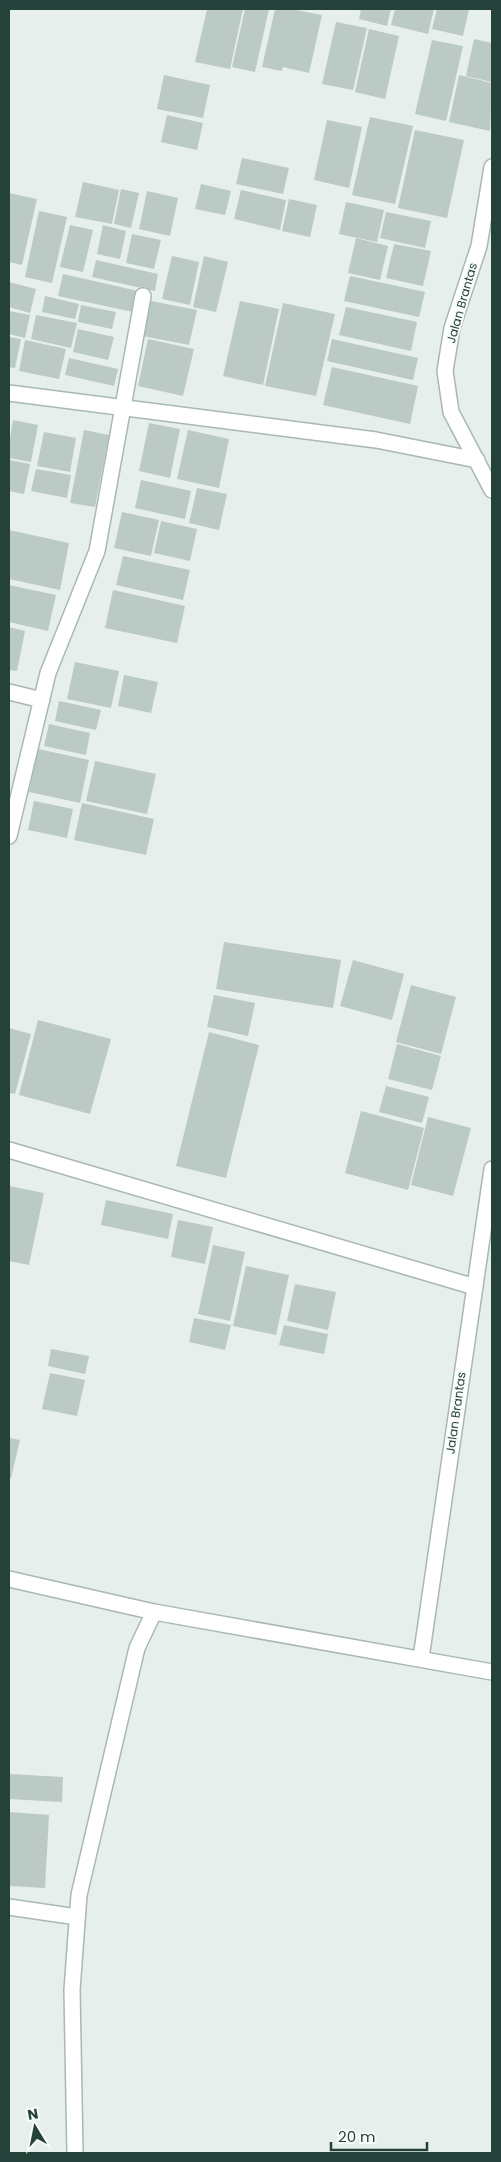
<svg xmlns="http://www.w3.org/2000/svg" width="501" height="2162" viewBox="0 0 501 2162" font-family="Poppins,sans-serif">
<style>
.building{fill:#bbcac4}
.lines{fill:none;stroke-linecap:round;stroke-linejoin:round}
.minor-casing{stroke:#a8b8b2;stroke-width:18}
.minor{stroke:#fff;stroke-width:15}
.labels{text-anchor:middle;stroke-width:4;stroke-linejoin:round;paint-order:stroke}
.street-label{font-size:12px;fill:#24423a;stroke:#f7fbf9}
</style>
<rect width="100%" height="100%" fill="#e6efeb"/>
<path class="building" d="M207,9H243L230,69L195,62Z
M245,9H269L255,72L232,67Z
M275,9L296,10L322,15L309,73L283,67L282,71L262,67Z
M361,9H391L387,26L359,19Z
M395,9H434L428,34L391,25Z
M437,9H469L463,36L432,29Z
M336,22L367,28L353,90L322,84Z
M369,29L399,36L385,99L355,92Z
M474,39L492,43V82L466,76Z
M432,40L463,46L446,121L415,114Z
M164,75L210,85L203,118L157,109Z
M459,75L492,83L490,131L449,122Z
M167,115L203,123L197,150L161,142Z
M370,117L413,126L395,204L352,195Z
M327,120L362,127L349,188L314,180Z
M415,130L464,140L447,218L398,208Z
M242,158L289,168L283,194L236,184Z
M83,182L119,190L112,224L75,217Z
M201,184L231,191L225,215L195,209Z
M121,189L139,193L131,228L114,224Z
M241,190L286,200L280,230L234,219Z
M147,191L178,198L170,236L139,229Z
M9,193L37,199L22,265L9,262Z
M289,199L317,205L310,237L282,231Z
M346,202L384,210L377,242L339,234Z
M39,211L67,217L52,283L25,277Z
M386,212L431,221L425,248L380,238Z
M70,225L93,230L83,272L60,267Z
M103,225L126,231L120,259L97,254Z
M132,234L161,240L154,269L126,263Z
M356,238L388,246L380,280L348,273Z
M394,244L431,251L423,286L386,278Z
M172,256L199,262L190,305L162,299Z
M204,256L228,262L216,312L193,307Z
M96,260L158,274L155,291L92,277Z
M63,274L138,291L133,312L58,296Z
M350,276L425,292L419,317L344,301Z
M9,282L36,289L30,313L9,307Z
M45,296L79,304L75,319L42,312Z
M151,301L197,310L189,345L143,336Z
M240,301L279,309L263,385L223,376Z
M283,303L335,314L316,396L265,386Z
M81,305L116,312L112,329L78,322Z
M346,307L417,322L411,351L339,335Z
M9,311L30,315L25,338L9,334Z
M36,315L77,323L71,348L31,339Z
M78,329L114,337L108,360L73,352Z
M9,337L21,339L15,368L9,367Z
M148,339L194,349L183,396L138,386Z
M332,339L418,358L413,380L327,361Z
M25,340L66,349L59,379L19,371Z
M69,358L118,369L114,386L65,375Z
M332,367L418,386L410,424L323,405Z
M13,420L38,425L31,462L9,458V444Z
M149,423L180,429L170,478L139,471Z
M84,430L109,435L95,507L70,503Z
M188,430L229,439L219,488L177,479Z
M44,432L76,438L70,472L37,466Z
M9,460L30,464L24,494L9,491Z
M36,469L71,475L67,498L31,491Z
M141,480L191,491L185,519L135,508Z
M197,488L227,494L219,530L189,523Z
M122,512L159,520L151,556L114,548Z
M161,521L197,529L190,561L154,553Z
M9,530L69,543L60,590L9,579Z
M123,556L190,570L183,600L116,585Z
M9,585L56,595L48,631L9,622Z
M113,590L185,606L177,643L105,628Z
M9,627L25,631L17,671L9,670Z
M75,662L119,671L111,708L67,699Z
M124,675L158,682L151,713L118,706Z
M59,701L101,710L96,730L55,721Z
M49,724L90,733L86,755L44,746Z
M38,749L89,760L80,803L29,792Z
M95,761L156,774L147,814L86,801Z
M34,801L73,809L67,838L28,830Z
M82,803L154,819L146,855L74,840Z
M224,942L341,960L333,1008L216,989Z
M353,960L404,974L392,1020L340,1006Z
M411,985L456,997L441,1054L396,1042Z
M214,995L255,1003L248,1036L207,1027Z
M38,1020L111,1039L90,1114L19,1095Z
M9,1028L31,1034L15,1094L9,1093Z
M209,1032L259,1045L226,1178L176,1166Z
M397,1044L441,1056L432,1090L388,1079Z
M386,1086L429,1097L422,1123L379,1112Z
M361,1111L424,1128L408,1190L345,1173Z
M428,1117L471,1128L453,1196L411,1185Z
M9,1186L44,1193L29,1265L9,1261Z
M106,1200L173,1214L168,1239L101,1225Z
M178,1220L213,1227L205,1264L171,1257Z
M213,1245L245,1252L230,1321L198,1314Z
M246,1266L289,1275L276,1335L233,1326Z
M295,1284L336,1292L328,1330L287,1321Z
M194,1318L231,1325L225,1350L189,1342Z
M284,1325L328,1334L324,1354L279,1345Z
M51,1349L89,1356L85,1374L48,1366Z
M50,1373L85,1380L77,1416L42,1409Z
M9,1438L20,1440L11,1478H9Z
M9,1774L63,1777L62,1802L9,1799Z
M9,1812L49,1815L45,1888L9,1886Z"/>
<g class="lines">
<g class="minor-casing">
<path id="minor" d="M492,167L479,246L452,328L445,371L451,412L492,490
M9,393L376,440L477,460
M9,692L42,700
M9,836L48,673L97,551L143,296
M9,1150L475,1287
M9,1579L154,1612L492,1672
M421,1658L492,1169
M9,1907L77,1917
M75,2153L72,1990L79,1895L137,1648L154,1612"/>
</g>
<use href="#minor" class="minor"/>
</g>
<g class="labels">
<g class="street-label">
<text transform="translate(462 303) rotate(-74)" y="4">Jalan Brantas</text>
<text transform="translate(456 1413) rotate(-82)" y="4">Jalan Brantas</text>
</g>
</g>
<rect width="501" height="2162" fill="none" stroke="#24423a" stroke-width="20"/>
<g transform="translate(35 2127) rotate(350)" stroke="#f7fbf9" stroke-width="4" paint-order="stroke">
<path d="M0-4L9 19L0 12L-9 19Z" fill="#24423a"/>
<text y="-8" font-size="14" font-weight="bold" text-anchor="middle" fill="#24423a">N</text>
</g>
<path d="M331 2142v8h96v-8" fill="none" stroke="#24423a" stroke-width="2.5"/>
<text x="338" y="2142" font-size="15" fill="#24423a" stroke="#f7fbf9" stroke-width="4" paint-order="stroke">20 m</text>
</svg>
